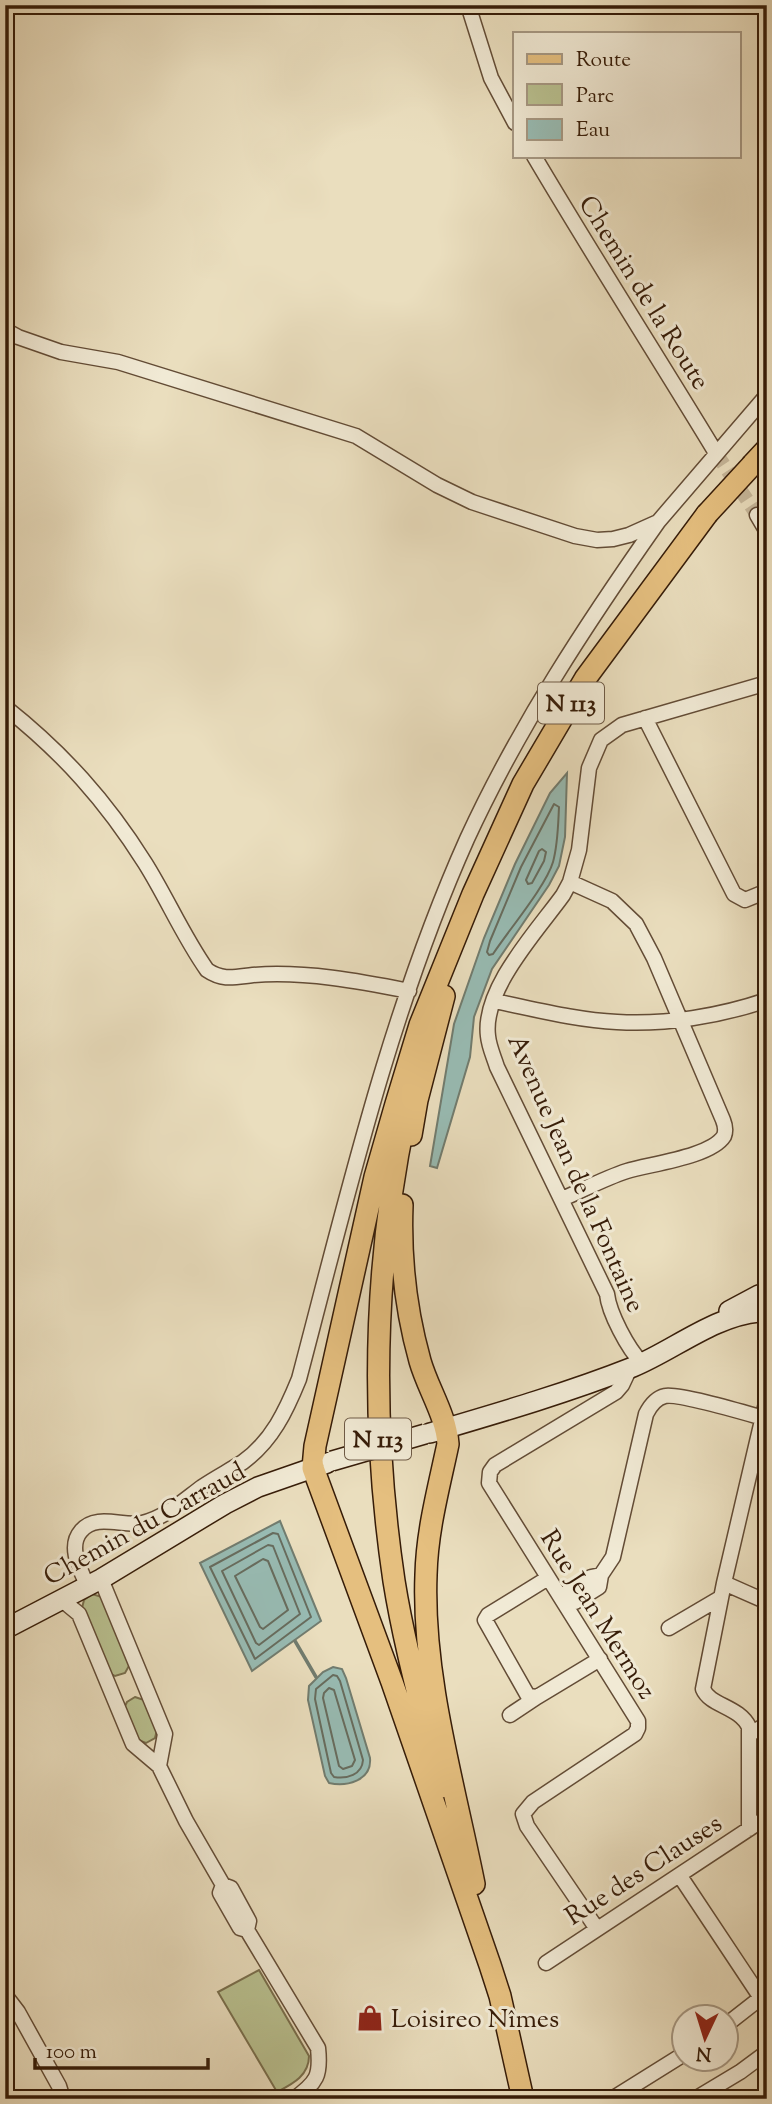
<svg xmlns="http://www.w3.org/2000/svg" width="772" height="2104" viewBox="0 0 772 2104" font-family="'Sorts Mill Goudy',serif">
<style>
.green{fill:#b9c190;stroke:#786e4c;stroke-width:2}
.water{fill:#98bcb4;stroke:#717c6f;stroke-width:2}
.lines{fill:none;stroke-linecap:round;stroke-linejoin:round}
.shore{stroke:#676c5e;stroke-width:2}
.stream{stroke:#717c6f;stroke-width:3.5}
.street-tunnel{stroke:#c6b79a;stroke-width:14;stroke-dasharray:14 7;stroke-linecap:butt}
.street-casing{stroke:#634c36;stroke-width:17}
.secondary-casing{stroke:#361c08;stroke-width:22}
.primary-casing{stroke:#361c08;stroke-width:24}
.street{stroke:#f1ead5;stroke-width:14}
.secondary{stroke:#f1ead5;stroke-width:19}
.primary{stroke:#e5bf7f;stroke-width:21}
.secondary-bridge-casing{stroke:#361c08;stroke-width:22;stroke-linecap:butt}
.primary-bridge-casing{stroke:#361c08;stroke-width:24;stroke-linecap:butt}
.secondary-bridge{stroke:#f1ead5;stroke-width:19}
.primary-bridge{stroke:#e5bf7f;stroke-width:21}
.labels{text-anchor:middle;stroke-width:6;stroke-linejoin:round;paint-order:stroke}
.shield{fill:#f1ead5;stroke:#6e5a46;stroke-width:2}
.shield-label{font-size:24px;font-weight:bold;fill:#361c08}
.street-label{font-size:26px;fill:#361c08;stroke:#f1ead5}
.poi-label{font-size:26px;fill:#361c08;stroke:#f1ead5;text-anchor:start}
</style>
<rect width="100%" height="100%" fill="#eadebe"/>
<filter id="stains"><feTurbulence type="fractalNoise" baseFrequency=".00286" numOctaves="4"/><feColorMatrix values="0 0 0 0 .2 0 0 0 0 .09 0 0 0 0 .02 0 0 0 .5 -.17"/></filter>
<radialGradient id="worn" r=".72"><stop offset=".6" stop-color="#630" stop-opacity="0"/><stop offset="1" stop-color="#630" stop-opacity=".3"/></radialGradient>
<path class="green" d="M92,1594L102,1597L130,1664L125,1673L115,1676L108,1672L82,1608L84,1600Z
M135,1697L144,1700L157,1730L155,1738L146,1743L138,1740L124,1708L127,1702Z
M259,1970L309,2056C309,2076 292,2084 277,2092L218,1992Z"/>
<path class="water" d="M567,773L565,837L559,866L549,885L492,969L474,1017L470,1057L437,1168L430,1166L454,1024L484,938L515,864L550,793Z
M280,1521L321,1621L252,1671L200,1563Z
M333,1667L342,1669L346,1678L370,1758C372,1781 346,1787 329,1783L325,1776L308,1700L309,1686L323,1672Z"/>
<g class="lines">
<path class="shore" d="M554,804L559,807C558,826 558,844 553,862C546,886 508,931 493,954L489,955L487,952L490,941L521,867Z
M542,849L546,852L544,861L532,883L528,884L526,880L539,851Z
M273,1533L278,1534L311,1617L255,1659L210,1567Z
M268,1545L273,1546L300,1614L259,1645L256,1643L222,1571Z
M263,1559L268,1561L288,1610L263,1629L260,1627L235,1576Z
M333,1675L337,1676L340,1681L363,1760C362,1775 347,1779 334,1777L331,1773L315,1699L316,1689Z
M329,1688L334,1690L355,1760L352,1766L343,1769L339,1766L323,1698L324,1693Z"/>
<path class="stream" d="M295,1641L316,1677"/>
<path class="street-tunnel" d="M716,453L757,515"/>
<g class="street-casing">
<path id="street" d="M468,5L491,78L515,123
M534,156C593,256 656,354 716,453
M5,330L18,337L61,352L118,362L356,436L437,485L472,502L575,536L597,540L613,539L629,535L658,522L767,395
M757,515L767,532
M5,707C63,753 106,801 145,863C167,898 183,936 207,970C223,981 235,977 253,975C305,971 359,981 409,991
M645,718L734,894L745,900L767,891
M494,1001C534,1009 576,1020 617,1022C666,1025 720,1016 767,1000
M562,1199C583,1190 605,1178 627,1171C649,1164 711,1157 724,1136C726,1131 725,1125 723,1120L654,958L636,924L612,901L570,882
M642,1363C628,1349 609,1313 607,1294L497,1067C494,1057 489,1047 488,1036C482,989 538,930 563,895L570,882L579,850L589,768L601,740L622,725L767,683
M767,1399L724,1583L767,1602
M548,1578L488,1615L485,1620L528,1696L537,1697L600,1659
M101,1579L165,1734L159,1766
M724,1583L703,1689C710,1706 739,1706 749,1727V1829
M88,1587C81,1571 67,1547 81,1531C96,1513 123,1527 142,1523C165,1518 183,1501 202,1487C215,1478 229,1471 243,1462C272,1441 286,1411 299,1379C347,1197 390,1011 467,839C519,726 587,623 658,522
M62,1600L79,1614L133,1744L159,1766L186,1821L223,1885L231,1888L249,1921L247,1930
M567,1601L569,1590L591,1577L601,1575
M564,1602H575L599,1587L601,1575L613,1557L646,1414C650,1406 656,1398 665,1396C679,1393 749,1414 767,1419
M669,1628L720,1598
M510,1715L537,1697
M750,1734L767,1724
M680,1876L761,1998
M223,1885L220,1893L240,1928L247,1930L318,2048C321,2076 317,2082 294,2099
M597,1929L527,1826L523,1814L533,1802L635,1734L638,1728V1721L489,1483L490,1472L495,1465L616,1392L622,1385L630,1368
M546,1963L767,1817
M5,1995L18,2012L59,2086L63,2099
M726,2025L767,1993
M612,2099L684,2054
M695,2099L740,2072L767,2052"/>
</g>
<g class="secondary-casing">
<path id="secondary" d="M729,1311L759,1295
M430,1433C498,1413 567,1393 633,1367C674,1350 714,1316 759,1312
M5,1629L101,1579L225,1504L258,1487L327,1463"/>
</g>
<g class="primary-casing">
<path id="primary" d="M753,464L767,449
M405,1117C373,1270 371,1426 394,1581C405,1650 425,1719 441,1787
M411,1135L417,1100L444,996
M402,1205C400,1257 406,1311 420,1361C428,1389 446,1415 448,1444C439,1487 427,1530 426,1575C422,1676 454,1784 474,1884
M523,2099L500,1996L490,1965L392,1682L313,1468L315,1446L375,1177L396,1104L420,1025L473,894L523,784L585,679L707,514"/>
</g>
<use href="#street" class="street"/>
<use href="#secondary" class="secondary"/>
<use href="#primary" class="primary"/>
<g class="secondary-bridge-casing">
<path id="secondary-bridge" d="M332,1461L425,1434"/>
</g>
<g class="primary-bridge-casing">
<path id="primary-bridge" d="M707,514L753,464"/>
</g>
<use href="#secondary-bridge" class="secondary-bridge"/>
<use href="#primary-bridge" class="primary-bridge"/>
</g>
<defs>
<g id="shop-bare" transform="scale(2.1)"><path d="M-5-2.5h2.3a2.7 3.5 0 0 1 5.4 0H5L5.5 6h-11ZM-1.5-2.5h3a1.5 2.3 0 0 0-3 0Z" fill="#8f2418" stroke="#f1ead5" stroke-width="2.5" paint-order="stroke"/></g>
</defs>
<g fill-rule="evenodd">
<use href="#shop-bare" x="370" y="2018"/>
</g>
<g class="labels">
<g class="shield">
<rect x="538" y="682.5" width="66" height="41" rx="5"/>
<rect x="345" y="1418.5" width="66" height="41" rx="5"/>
</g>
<g class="shield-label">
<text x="571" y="711">N 113</text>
<text x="378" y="1447">N 113</text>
</g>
<g class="street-label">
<text transform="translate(645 292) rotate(58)" y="9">Chemin de la Route</text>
<text transform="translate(577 1173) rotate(66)" y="9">Avenue Jean de la Fontaine</text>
<text transform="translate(144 1523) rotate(-29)" y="9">Chemin du Carraud</text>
<text transform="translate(599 1614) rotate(58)" y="9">Rue Jean Mermoz</text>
<text transform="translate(643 1869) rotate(-33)" y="9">Rue des Clauses</text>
</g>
<g class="poi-label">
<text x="391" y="2027">Loisireo Nîmes</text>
</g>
</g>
<rect width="772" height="2104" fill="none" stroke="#eadebe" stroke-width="28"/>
<rect x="7" y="7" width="758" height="2090" fill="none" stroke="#361c08" stroke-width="3.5"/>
<rect x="14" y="14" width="744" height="2076" fill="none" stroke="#361c08" stroke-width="2"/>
<rect x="513" y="32" width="228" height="126" fill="#f1ead5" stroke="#a69883" stroke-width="2"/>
<rect x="527" y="54" width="35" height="10" fill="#e5bf7f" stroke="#a69883" stroke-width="2"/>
<text x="576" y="66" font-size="21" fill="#361c08">Route</text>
<rect x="527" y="84" width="35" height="21" fill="#b9c190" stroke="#a69883" stroke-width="2"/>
<text x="576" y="102" font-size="21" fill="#361c08">Parc</text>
<rect x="527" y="119" width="35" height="21" fill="#98bcb4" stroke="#a69883" stroke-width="2"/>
<text x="576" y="136" font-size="21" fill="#361c08">Eau</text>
<g transform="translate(705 2038) rotate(184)"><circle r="33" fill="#f1ead5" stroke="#a69883" stroke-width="2"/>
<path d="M0-5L12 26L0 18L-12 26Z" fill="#8f2418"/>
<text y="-10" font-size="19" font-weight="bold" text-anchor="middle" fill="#361c08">N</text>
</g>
<path d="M35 2058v10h173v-10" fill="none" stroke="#361c08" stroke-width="3.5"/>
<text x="46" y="2058" font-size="21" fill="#361c08" stroke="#f1ead5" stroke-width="5" paint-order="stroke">100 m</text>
<rect width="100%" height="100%" filter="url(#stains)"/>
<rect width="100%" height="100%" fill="url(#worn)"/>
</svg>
